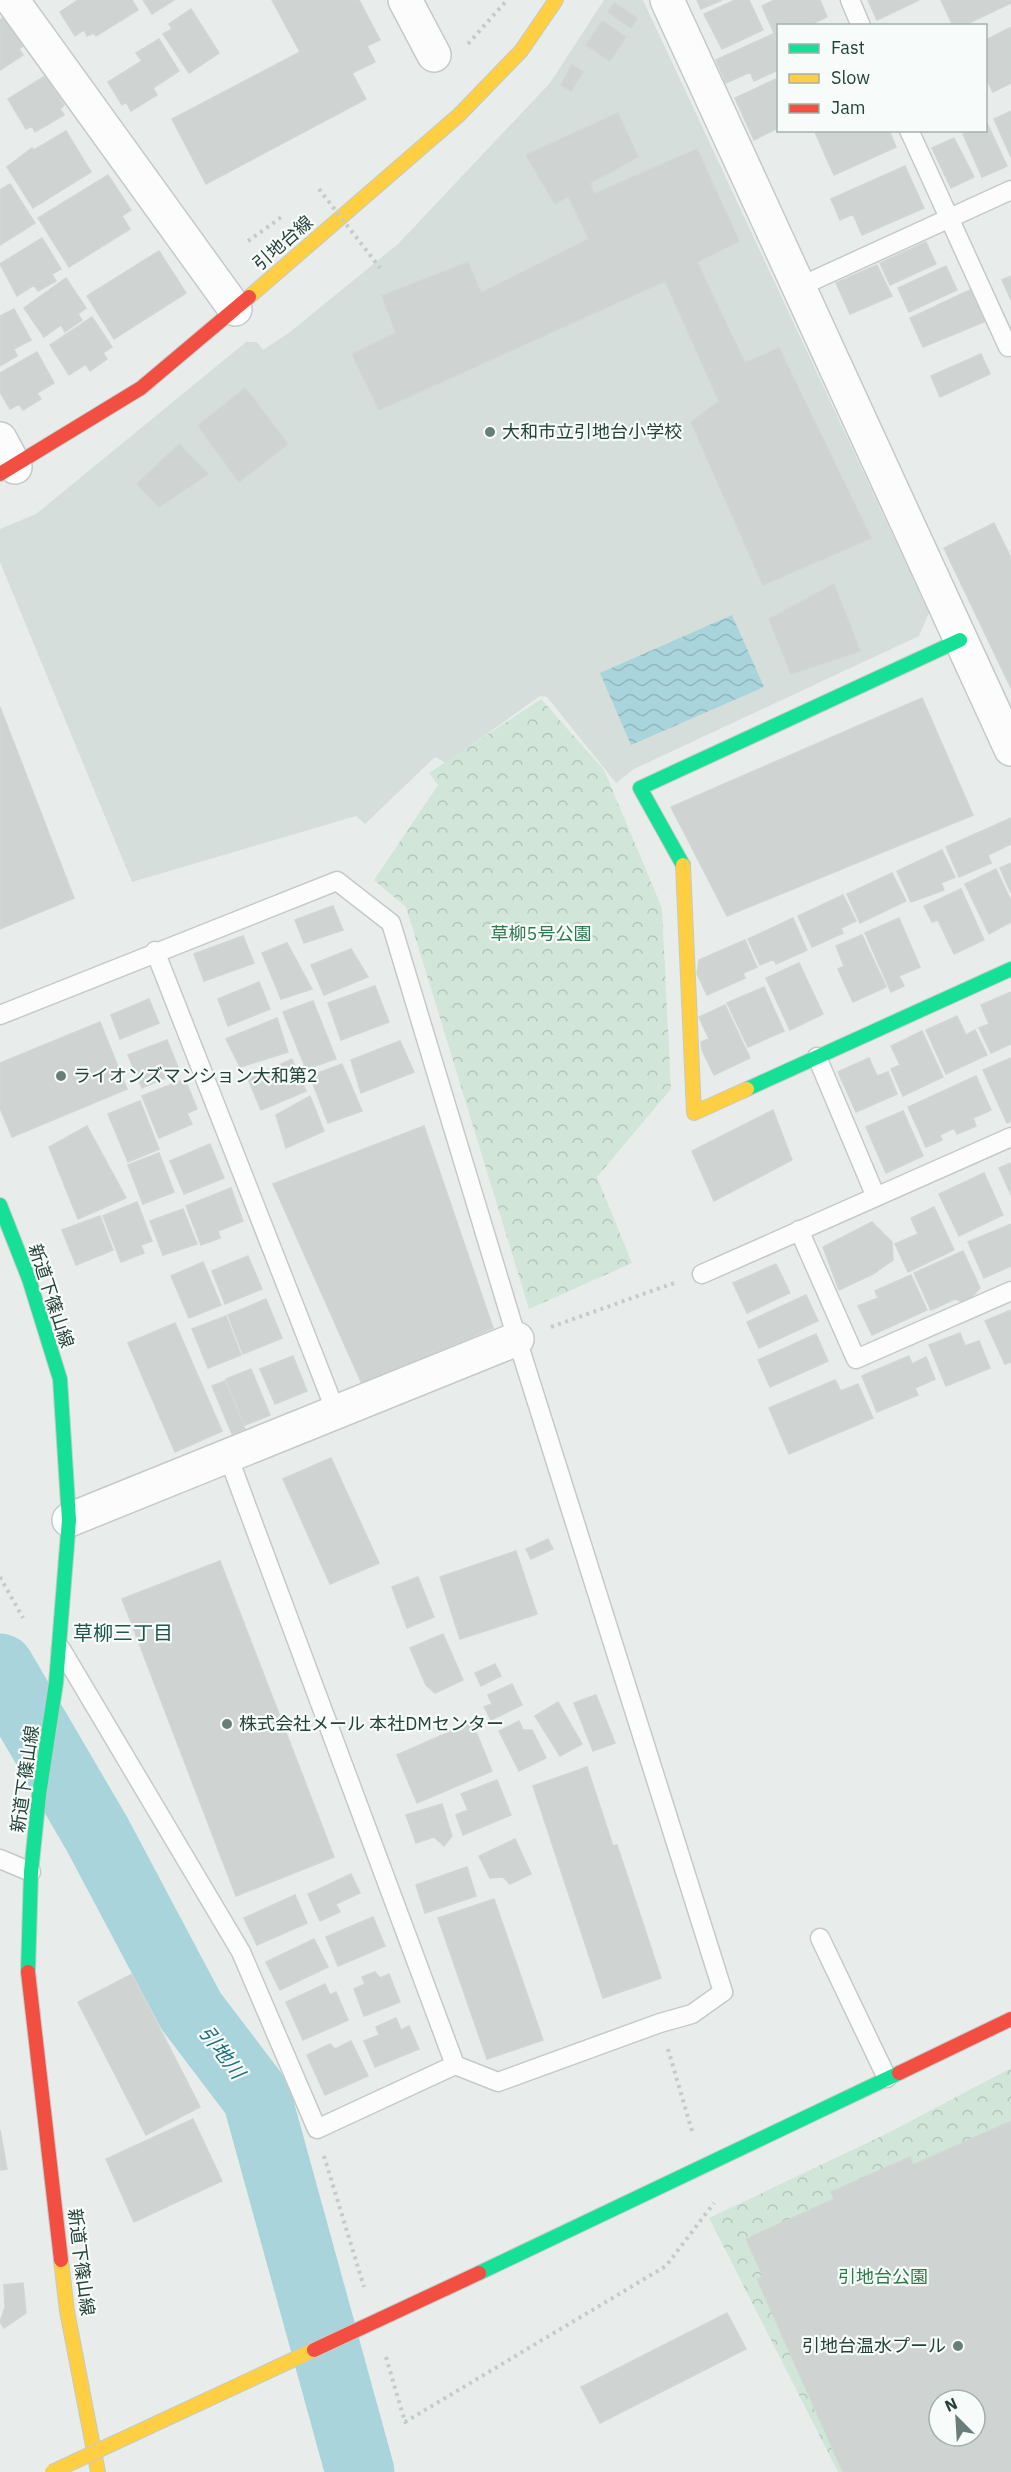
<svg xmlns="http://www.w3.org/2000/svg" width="1011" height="2472" viewBox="0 0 1011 2472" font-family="'IBM Plex Sans','Noto Sans JP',sans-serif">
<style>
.built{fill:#d6dedb}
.park{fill:url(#park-crowns);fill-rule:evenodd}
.water{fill:url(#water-waves)}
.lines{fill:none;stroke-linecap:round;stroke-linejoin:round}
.river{stroke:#a9d4db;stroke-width:69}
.building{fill:#cfd4d2;stroke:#d1d6d4;stroke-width:1.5;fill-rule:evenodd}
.lane-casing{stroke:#c5cac8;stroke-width:21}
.street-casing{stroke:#c5cac8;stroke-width:36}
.fast-casing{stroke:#c3cbc8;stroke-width:16}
.slow-casing{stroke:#c3cbc8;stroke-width:16}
.jam-casing{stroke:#c3cbc8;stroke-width:16}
.path{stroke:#c3ccca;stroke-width:4;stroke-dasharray:3 4.5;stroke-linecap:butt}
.lane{stroke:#fcfcfc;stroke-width:18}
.street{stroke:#fcfcfc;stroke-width:33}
.fast{stroke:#16e098;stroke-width:14}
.slow{stroke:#ffcf43;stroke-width:14}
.jam{stroke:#f24e42;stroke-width:14}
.slow-bridge-casing{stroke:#c3cbc8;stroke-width:16;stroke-linecap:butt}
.jam-bridge-casing{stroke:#c3cbc8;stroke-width:16;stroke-linecap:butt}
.path-bridge{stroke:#c3ccca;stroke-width:4;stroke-dasharray:3 4.5;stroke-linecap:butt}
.slow-bridge{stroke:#ffcf43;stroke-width:14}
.jam-bridge{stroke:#f24e42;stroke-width:14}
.poi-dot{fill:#697e78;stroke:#f7fbf9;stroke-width:2}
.labels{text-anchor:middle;stroke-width:4.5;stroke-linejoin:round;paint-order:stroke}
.street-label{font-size:18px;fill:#24423a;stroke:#f7fbf9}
.poi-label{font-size:18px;fill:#24423a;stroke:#f7fbf9;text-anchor:start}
.park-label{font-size:18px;fill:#2d7a4b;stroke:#f7fbf9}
.neighbourhood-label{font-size:20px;fill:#1f5548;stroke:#f7fbf9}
.water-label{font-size:20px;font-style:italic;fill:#1c6f80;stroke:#f7fbf9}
</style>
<defs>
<pattern id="park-crowns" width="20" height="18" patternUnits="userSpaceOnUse" patternTransform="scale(1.5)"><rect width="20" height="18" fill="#d1e6d8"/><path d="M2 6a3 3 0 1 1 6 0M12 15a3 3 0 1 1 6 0" fill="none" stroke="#b3c6ba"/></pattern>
<pattern id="water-waves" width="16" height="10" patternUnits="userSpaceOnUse" patternTransform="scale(1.5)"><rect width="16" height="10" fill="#a9d4db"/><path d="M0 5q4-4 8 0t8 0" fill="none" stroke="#91b7bd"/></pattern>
</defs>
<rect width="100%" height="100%" fill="#e8edeb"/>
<path class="built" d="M604,0H643L929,613L919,636L634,769L616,783L547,697L540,696L446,763L435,757L365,824L356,816L132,882L0,562V529L36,514L246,342H257L263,350L290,332L398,244L550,83Z"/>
<path class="park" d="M541,699L604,770L662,908L671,1089L597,1177L632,1263L529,1309L406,907L374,880L438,785L429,773Z
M1011,2068V2472H838L709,2218L886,2134ZM939,2400H975V2436H939Z"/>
<path class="water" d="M732,615L764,687L631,745L600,673Z"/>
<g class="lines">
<path class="river" d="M0,1668L97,1834L191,2011L257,2098L360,2472"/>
</g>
<path class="building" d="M78,0H132L138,10L96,36L94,33L87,36L84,30L75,36L60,12Z
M143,0H174L152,14Z
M272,0H359L380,40L367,46L375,62L352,73L366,99L206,184L172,119L300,52Z
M697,0H722L701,9Z
M735,0H749L763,30L722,49L704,14Z
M774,0H820L827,17L808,26H778V42L762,6Z
M868,0H919L877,20Z
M941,0H1011V3L963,26H953Z
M614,3L637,18L631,28L608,12Z
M191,9L219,53L189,73L163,34L172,29L169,24Z
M4,17L23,46L19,49L23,55L0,70V20Z
M602,21L626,37L610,61L586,45Z
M1011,27V83L993,92L987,80L986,82V40Z
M773,34L778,46V70L754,81L750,72L726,83L716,60Z
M159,39L179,71L153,88L157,95L131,111L126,102L122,105L108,82L142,61L136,53Z
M572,65L583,72L571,91L561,85Z
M45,76L64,105L60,109L64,115L35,132L32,126L26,129L8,99Z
M778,78V128L754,140L735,98Z
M1011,111V157L994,119Z
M618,113L638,157L590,183L594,194L697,149L739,241L697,262L745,363L779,348L871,538L763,585L691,422L719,401L665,281L379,410L352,354L396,333L382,296L468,262L481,293L589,239L568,196L555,204L526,155Z
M987,123L1007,166L982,177L963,134L971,130H986Z
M814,130H889L896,147L834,175Z
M66,131L91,172L33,208L7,167L32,148L34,150Z
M954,138L974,177L951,188L932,148Z
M905,166L924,208L862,235L853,214L840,220L831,199Z
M108,175L131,210L122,216L130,229L69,267L38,218Z
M10,184L35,223L0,245V190Z
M42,238L61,269L52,274L56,281L38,291L34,285L17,296L0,264Z
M926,242L936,264L890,285L880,263Z
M159,251L186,293L114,339L87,296Z
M877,265L892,296L850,314L836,283Z
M946,266L957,290L909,312L898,288Z
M1011,276V300L1002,280Z
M66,278L86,308L78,314L82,320L65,332L61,325L44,337L24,308Z
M972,289L986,321L923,347L910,318Z
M14,309L31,340L14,349L17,356L0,366V316Z
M92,317L112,347L103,353L107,359L90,371L86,364L69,375L50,345Z
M37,352L54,383L37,393L41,399L23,410L19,404L10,409L0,392V373Z
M981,354L990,374L940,397L931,376Z
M245,388L288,444L239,482L198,426Z
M179,444L208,474L159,507L137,484Z
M994,523L1011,558V688L944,548Z
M834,584L860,651L791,674L769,619Z
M922,698L973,815L727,916L671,807Z
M0,707L74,898L0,929Z
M1011,818V844L988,855L991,863L959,877L946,847Z
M942,850L955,877L941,883L944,890L911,902L897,871Z
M1011,863V893L1000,868Z
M996,869L1011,901V922L989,934L965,884Z
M892,873L906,901L860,923L847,894Z
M961,889L984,940L954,954L938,920L932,922L924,906Z
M843,895L856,921L841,928L843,933L812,947L798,916Z
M333,906L343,930L304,943L295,920Z
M793,918L807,950L776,964L774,959L760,965L748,939Z
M899,918L920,967L899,976L904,986L891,992L865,933Z
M862,935L886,987L853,1002L838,969L844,966L836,946Z
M243,936L254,963L204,981L194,954Z
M745,940L757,967L743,973L745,978L707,995L697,974L699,960Z
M287,943L312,989L281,999L262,953Z
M351,949L368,977L324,995L311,965Z
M799,963L823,1014L790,1030L766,978Z
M259,982L270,1009L228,1026L218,999Z
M375,986L389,1022L341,1040L328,1003Z
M764,987L784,1031L748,1047L727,1003Z
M1011,992V1044L991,1053L979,1028L989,1024L981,1005Z
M149,999L159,1023L120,1039L111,1015Z
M313,1001L336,1059L306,1069L283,1012Z
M725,1005L750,1058L714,1075L702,1050L701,1042L709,1039L699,1017Z
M957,1016L966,1035L975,1030L987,1055L946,1074L926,1030Z
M277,1018L288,1052L240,1067L226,1039Z
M100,1022L127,1089L12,1137L0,1108V1063Z
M922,1031L943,1077L903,1096L891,1069L900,1065L891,1046Z
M167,1040L180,1072L142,1088L128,1055Z
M400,1041L414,1072L361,1093L351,1060Z
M869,1058L877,1076L888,1072L897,1094L856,1112L838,1072Z
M1011,1058V1121L1007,1123L983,1070Z
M292,1059L306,1091L261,1110L248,1079Z
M342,1064L362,1111L328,1123L310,1076Z
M976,1076L991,1110L973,1118L976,1126L957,1134L954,1128L940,1135L942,1140L926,1147L908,1107Z
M185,1079L197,1109L187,1113L192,1124L159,1138L142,1096Z
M310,1096L324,1131L286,1148L276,1115Z
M140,1101L159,1149L128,1162L108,1114Z
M773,1110L792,1160L714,1201L692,1151Z
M903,1111L923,1156L886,1173L866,1127Z
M87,1126L126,1198L78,1219L49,1147Z
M424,1126L493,1328L362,1384L273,1184Z
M210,1144L224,1178L184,1194L170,1161Z
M159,1153L174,1192L143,1204L128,1165Z
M1011,1163V1195L999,1168Z
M984,1173L1003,1215L959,1236L939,1194Z
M231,1188L243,1221L218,1231L220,1238L201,1245L186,1206Z
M137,1202L152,1241L141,1245L144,1253L121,1262L103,1216Z
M934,1207L954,1250L908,1272L895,1244L918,1234L911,1218Z
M183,1209L197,1244L163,1255L150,1221Z
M100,1216L113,1250L76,1265L62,1230Z
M872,1222L892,1242L893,1260L873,1274L839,1290L823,1247Z
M1011,1224V1266L984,1278L968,1242Z
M963,1251L980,1288L966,1303L955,1299L931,1310L914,1273Z
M248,1256L262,1289L225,1304L212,1271Z
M203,1262L221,1305L189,1318L171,1276Z
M776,1264L790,1293L747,1313L733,1283Z
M911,1275L927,1310L872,1335L858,1306L878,1298L875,1291Z
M806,1295L818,1321L759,1348L747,1322Z
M266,1299L282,1338L243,1354L228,1315Z
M1011,1310V1362L1005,1364L985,1321Z
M226,1316L241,1355L208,1368L192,1329Z
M175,1323L222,1431L175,1452L128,1343Z
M960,1333L965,1346L979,1341L990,1368L946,1386L929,1345Z
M816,1334L828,1361L770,1387L758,1360Z
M293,1356L307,1391L275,1404L260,1369Z
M909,1356L912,1364L926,1357L935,1379L915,1388L918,1395L877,1412L862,1376Z
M251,1369L270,1415L245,1425L226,1379Z
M835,1380L841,1391L858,1384L873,1418L789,1454L769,1408Z
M225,1381L245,1429L232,1434L212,1386Z
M331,1458L379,1563L330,1584L283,1479Z
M548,1539L553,1549L531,1559L526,1549Z
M516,1551L537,1614L460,1639L440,1577Z
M220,1561L334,1857L236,1896L122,1599Z
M418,1577L434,1617L407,1628L392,1587Z
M443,1634L463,1680L435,1693L426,1685L410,1648Z
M495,1664L501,1676L481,1686L475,1673Z
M512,1684L522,1705L491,1720L484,1707L492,1704L488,1695Z
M596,1695L615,1743L593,1751L574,1703Z
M558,1702L582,1744L560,1756L535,1716Z
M519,1721L523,1730H532L546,1758L519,1771L499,1731Z
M472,1722L492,1771L417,1803L397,1755Z
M587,1767L613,1846L617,1845L661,1978L603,1998L533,1786Z
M497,1780L511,1815L463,1835L456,1815L468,1810L461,1794Z
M442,1804L452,1836L444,1846L434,1837L416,1843L406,1815Z
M515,1839L531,1874L510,1884L503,1877L490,1878L479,1856Z
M467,1867L476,1896L425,1913L416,1885Z
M351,1874L360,1893L336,1904L340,1912L320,1921L308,1894Z
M295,1895L307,1923L257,1945L244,1918Z
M494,1899L543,2040L487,2059L438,1918Z
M373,1917L385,1946L338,1966L326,1937Z
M314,1939L328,1967L280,1990L266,1962Z
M375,1972L380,1978L389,1974L400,2002L364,2016L354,1989L365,1984L362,1977Z
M132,1974L200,2107L146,2135L78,2002Z
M325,1984L330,1995L336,1992L348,2020L303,2040L286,2002Z
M396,2018L401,2030L409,2026L419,2049L375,2067L364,2041L379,2035L376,2027Z
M351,2041L368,2076L325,2095L307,2055L330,2044L335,2049Z
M193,2119L222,2181L134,2222L106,2159Z
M1011,2121V2472H843L757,2279L763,2276L746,2239L834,2199L831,2192L910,2157L913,2165ZM939,2400H975V2436H939Z
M0,2130L7,2169L0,2170Z
M23,2283L26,2313L4,2328L0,2322L5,2307L4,2285Z
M727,2313L746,2349L600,2423L581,2387Z"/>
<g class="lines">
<g class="lane-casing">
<path id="lane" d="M850,0L861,26
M909,130L1008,347
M799,287L1011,190
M155,951L336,1412
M0,1015L337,881L391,923L517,1339L723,1992L692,2014L660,2023L498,2082L455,2065L228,1456
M817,1057L876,1197
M799,1230L856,1359L1011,1291
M702,1274L1011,1137
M61,1649L241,1952L317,2129L455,2065
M0,1859L31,1872
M820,1938L887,2078"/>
</g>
<g class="street-casing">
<path id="street" d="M12,0L235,309
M405,0L434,55
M667,0L1011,749
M0,439L15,467
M69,1520L517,1339"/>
</g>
<g class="fast-casing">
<path id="fast" d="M683,865L640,788L960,640
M747,1089L1011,969
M0,1205L29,1279L60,1379L69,1520L56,1683L39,1795L31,1872L28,1972
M479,2273L899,2073"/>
</g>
<g class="slow-casing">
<path id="slow" d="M249,297L459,115L521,51L556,0
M683,865L694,1113L747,1089
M61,2260L67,2311L98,2472"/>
</g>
<g class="jam-casing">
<path id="jam" d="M0,474L141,388L249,297
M28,1972L61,2260
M899,2073L1011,2019"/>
</g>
<path class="path" d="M468,44L507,0
M248,241L283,216
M551,1327L674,1283
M0,1577L23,1618
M668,2049L692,2131
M324,2156L364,2287
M386,2357L405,2422L666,2266L714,2203"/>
<use href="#lane" class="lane"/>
<use href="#street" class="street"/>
<use href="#fast" class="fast"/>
<use href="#slow" class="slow"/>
<use href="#jam" class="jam"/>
<g class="slow-bridge-casing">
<path id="slow-bridge" d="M52,2472L314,2350"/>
</g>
<g class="jam-bridge-casing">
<path id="jam-bridge" d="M314,2350L479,2273"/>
</g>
<path class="path-bridge" d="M319,189L380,268"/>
<use href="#slow-bridge" class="slow-bridge"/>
<use href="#jam-bridge" class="jam-bridge"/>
</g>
<g class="poi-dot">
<circle cx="490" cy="432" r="6"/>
<circle cx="61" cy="1076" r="6"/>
<circle cx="227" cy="1724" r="6"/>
<circle cx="958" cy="2346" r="6"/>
</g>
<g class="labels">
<g class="street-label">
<text transform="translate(283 243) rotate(-41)" y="6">引地台線</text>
<text transform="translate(51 1296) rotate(72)" y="6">新道下篠山線</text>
<text transform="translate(25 1779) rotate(-82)" y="6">新道下篠山線</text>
<text transform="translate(81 2262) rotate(83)" y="6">新道下篠山線</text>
</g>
<g class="poi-label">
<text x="502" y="438">大和市立引地台小学校</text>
<text x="73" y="1082">ライオンズマンション大和第2</text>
<text x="239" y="1730">株式会社メール 本社DMセンター</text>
<text x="946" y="2352" text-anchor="end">引地台温水プール</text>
</g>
<g class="park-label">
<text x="541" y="940">草柳5号公園</text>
<text x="883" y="2283">引地台公園</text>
</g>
<g class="neighbourhood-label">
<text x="123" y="1640">草柳三丁目</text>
</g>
<g class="water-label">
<text transform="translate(222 2052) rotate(53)" y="7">引地川</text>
</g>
</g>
<rect x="777" y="24" width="210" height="108" fill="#f7fbf9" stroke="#a3b1ad" stroke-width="1.5"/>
<rect x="789" y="44" width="30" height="9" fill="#16e098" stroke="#a3b1ad" stroke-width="1.5"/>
<text x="831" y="54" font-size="18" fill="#24423a">Fast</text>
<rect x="789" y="74" width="30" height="9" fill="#ffcf43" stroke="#a3b1ad" stroke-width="1.5"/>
<text x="831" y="84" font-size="18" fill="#24423a">Slow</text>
<rect x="789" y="104" width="30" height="9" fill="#f24e42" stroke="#a3b1ad" stroke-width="1.5"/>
<text x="831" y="114" font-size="18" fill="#24423a">Jam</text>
<g transform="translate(957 2418) rotate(336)"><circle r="28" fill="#f7fbf9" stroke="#a3b1ad" stroke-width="1.5"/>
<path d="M0-4.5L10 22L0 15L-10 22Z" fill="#697e78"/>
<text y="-9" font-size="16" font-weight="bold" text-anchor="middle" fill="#24423a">N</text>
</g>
</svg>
